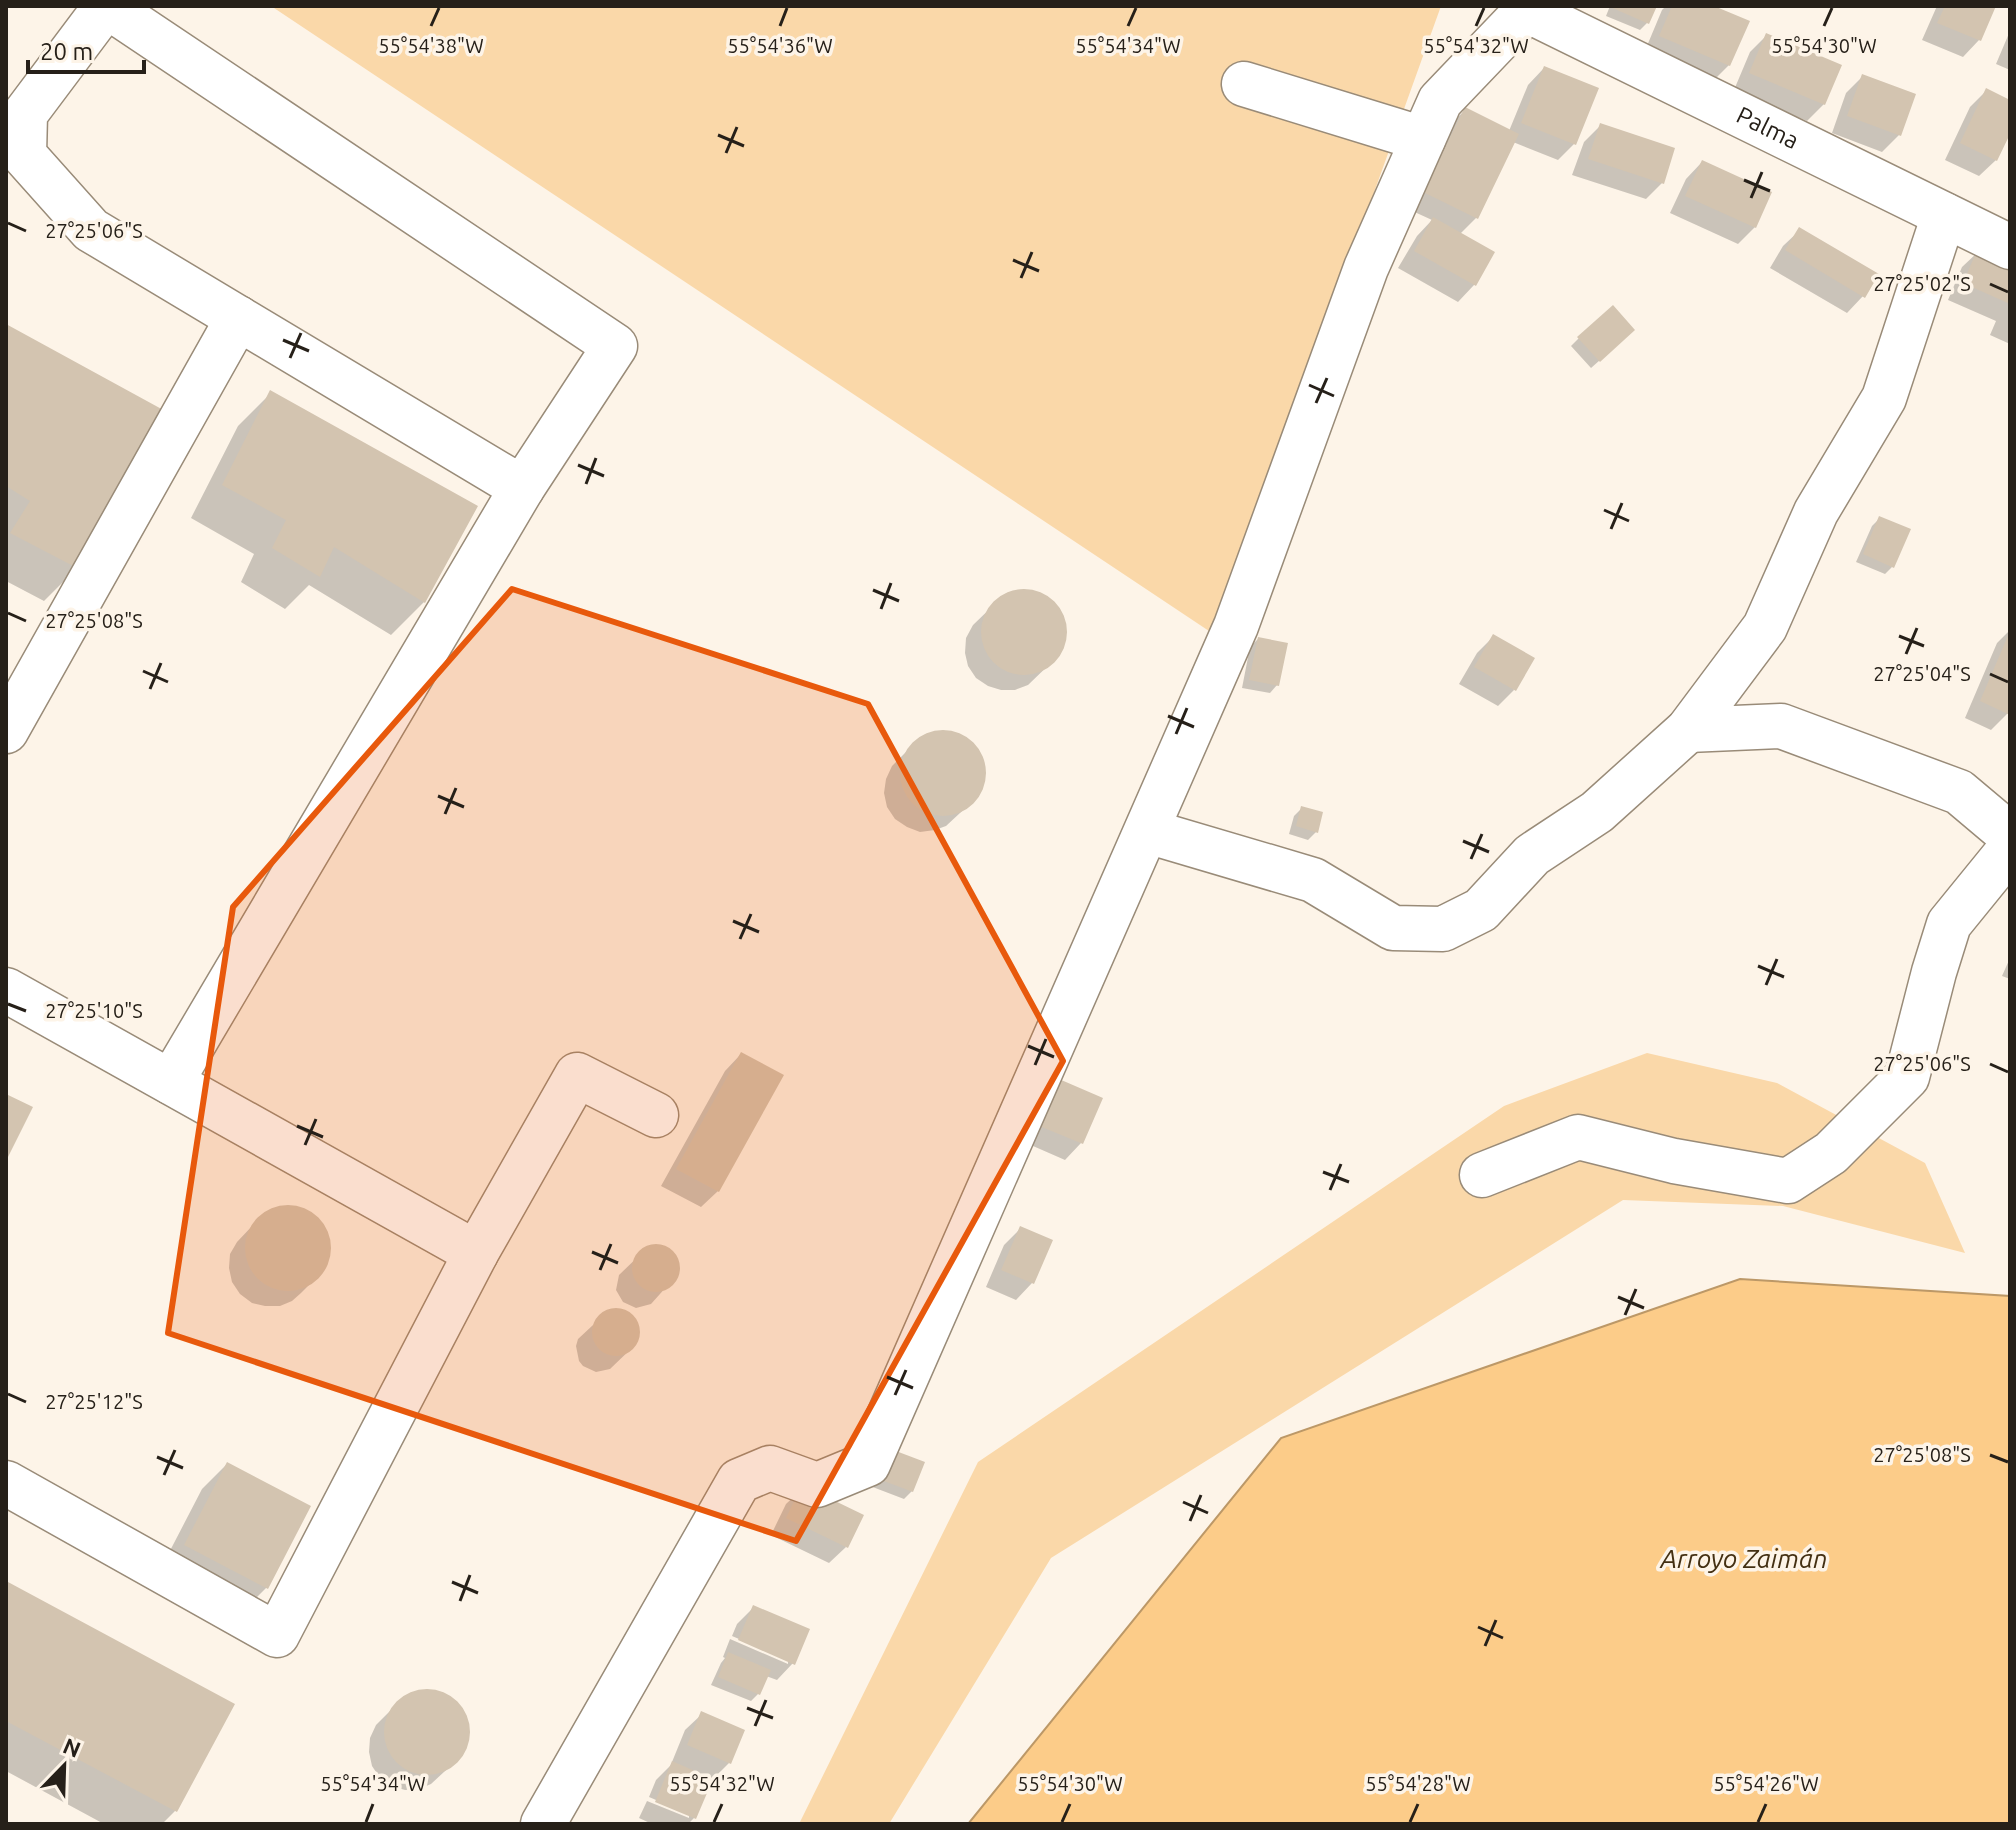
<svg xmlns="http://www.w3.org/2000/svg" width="2016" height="1830" viewBox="0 0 2016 1830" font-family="Ubuntu,sans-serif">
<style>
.green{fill:#fad8a9}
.water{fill:#fccc89;stroke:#bc9867;stroke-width:2}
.shadow{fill:#0003}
.building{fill:#d3c4b0}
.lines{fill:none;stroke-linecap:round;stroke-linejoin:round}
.minor-casing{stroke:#998b78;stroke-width:47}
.minor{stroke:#fff;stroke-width:44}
.marked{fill:#e8590c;fill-opacity:0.2;stroke:#e8590c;stroke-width:6;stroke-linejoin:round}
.ticks{fill:none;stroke:#262019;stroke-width:3}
.labels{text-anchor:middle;stroke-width:7;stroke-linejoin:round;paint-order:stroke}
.street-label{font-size:24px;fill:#262019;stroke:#fdf4e8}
.water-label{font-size:26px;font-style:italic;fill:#443013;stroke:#fdf4e8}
.ticks-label{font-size:20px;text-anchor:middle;fill:#262019;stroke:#fdf4e8;stroke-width:7;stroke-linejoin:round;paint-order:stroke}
</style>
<rect width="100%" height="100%" fill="#fdf4e8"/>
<path class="green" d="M271,6H1441L1215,635Z
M1647,1053L1777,1083L1925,1163L1965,1253L1783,1206L1623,1200L1051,1558L889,1824H799L978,1462L1504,1106Z"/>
<path class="water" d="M1740,1279L2010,1296V1824H968L1281,1438Z"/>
<path class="shadow" d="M1610,6H1655L1648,22L1640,30L1606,16Z
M1666,6H1709L1729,65L1712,82L1644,53L1662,10Z
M1937,6H1994L1979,40L1963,57L1922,40Z
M2010,31V70L1996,64Z
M1767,35L1824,104L1807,121L1734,90L1750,52Z
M1544,68L1574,144L1558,160L1513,142L1477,217L1460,234L1492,252L1474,285L1458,302L1398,268L1417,236L1432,220L1408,209L1449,126L1465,110L1509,131L1528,85Z
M1863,76L1914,95L1899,135L1882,152L1832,133L1846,93Z
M1986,91L2010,102V129L1996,160L1979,176L1945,160L1970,107Z
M1600,126L1662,183L1646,199L1572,175L1584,142Z
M1702,162L1755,227L1738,244L1670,213L1686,179Z
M1800,230L1863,296L1847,313L1770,268L1783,246Z
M1979,251L2010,264V344L1990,335L1996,321L1948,300L1962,267Z
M6,326L77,568L44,601L6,581Z
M1579,338H1625L1591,368L1571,346Z
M271,393L424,602L391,635L309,585L285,609L241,582L254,554L191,518L238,426Z
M1880,518L1892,567L1885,574L1856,562L1872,526Z
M1027,591L1039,594L1050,601L1059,611L1064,623V635L1061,648L1055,659L1028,685L1015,690H1001L988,686L976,678L968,666L965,653L966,638L973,625L1001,598L1014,592Z
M2010,630V708L2008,713L1991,730L1965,718L1997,643Z
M1494,636L1514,690L1498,706L1459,684L1477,653Z
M1258,639L1277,685L1270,693L1242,688L1250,647Z
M946,732L958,735L969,742L978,752L983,763L984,776L981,788L974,800L946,826L935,830L920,832L907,827L895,819L887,807L884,793L886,779L892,766L920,738L933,733Z
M1302,808L1316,832L1308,840L1289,834L1294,816Z
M2010,958V979L2002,976Z
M741,1054L718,1191L701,1207L661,1186L725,1071Z
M1035,1095L1081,1143L1065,1160L1017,1139Z
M278,1208H291L303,1210L314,1217L323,1227L328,1239L329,1252L326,1264L319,1275L301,1293L292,1301L280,1306H265L252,1303L240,1294L232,1282L229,1268L230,1254L237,1242L254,1224L265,1214Z
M1020,1229L1032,1283L1016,1300L986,1287L1004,1245Z
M654,1246L668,1250L673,1255L678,1268L677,1275L651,1304L636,1308L623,1302L616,1290L619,1275L647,1248Z
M621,1311L634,1319L638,1332L634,1346L610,1369L596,1372L583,1366L579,1361L576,1346L578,1339L607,1312Z
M880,1458L912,1491L904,1499L870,1486Z
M227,1464L267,1587L242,1612L160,1570L202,1489Z
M803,1488L846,1547L829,1563L771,1535L786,1504Z
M6,1586L233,1705L175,1811L162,1824H104L6,1771Z
M754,1607L793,1663L777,1680L766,1676L758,1694L751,1701L711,1685L721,1663L725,1658L723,1657L730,1639L788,1664V1660L732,1636L737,1624Z
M430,1691L443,1694L454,1700L462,1711L467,1722L468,1734L465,1747L458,1759L431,1784L419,1789L405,1790L391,1786L380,1778L372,1766L369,1752L370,1738L376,1725L404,1697L417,1692Z
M702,1714L729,1763L713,1779L694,1818L688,1824H652L639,1818L647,1801L689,1818V1814L649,1797L656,1780L673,1763L672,1762L685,1730Z"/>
<path class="building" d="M1608,6H1657L1649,24Z
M1672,6H1714L1750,21L1730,66L1659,36Z
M1945,6H1996L1981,41L1937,23Z
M1766,33L1842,65L1825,105L1749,73Z
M1544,66L1599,88L1576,145L1521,123Z
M1862,74L1916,94L1901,136L1847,116Z
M1986,88L2010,100V134L1997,161L1960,143Z
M1465,107L1519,134L1478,219L1423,192Z
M1600,123L1675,148L1664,184L1588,159Z
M1702,160L1772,192L1756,228L1685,196Z
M1433,217L1495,252L1476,286L1414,251Z
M1799,227L1879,274L1865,298L1785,250Z
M1978,248L2010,262V304L1963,283Z
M1613,305L1635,330L1600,362L1577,337Z
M6,324L167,412L79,569L10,533L30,501L6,486Z
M270,390L478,506L425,603L334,547L320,577L272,548L286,520L222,485Z
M1879,516L1911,529L1894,568L1863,554Z
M981 632a43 43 0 1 1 86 0a43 43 0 1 1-86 0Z
M2010,631V715L1980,701Z
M1493,634L1535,658L1516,691L1474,667Z
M1258,637L1288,643L1279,686L1249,680Z
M900 773a43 43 0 1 1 86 0a43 43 0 1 1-86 0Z
M1301,806L1323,812L1318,833L1296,826Z
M741,1052L784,1075L719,1192L676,1169Z
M1052,1076L1103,1098L1083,1144L1032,1123Z
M6,1094L33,1107L6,1161Z
M245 1248a43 43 0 1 1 86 0a43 43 0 1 1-86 0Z
M1020,1226L1053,1240L1034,1284L1001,1270Z
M632 1268a24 24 0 1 1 48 0a24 24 0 1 1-48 0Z
M592 1332a24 24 0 1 1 48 0a24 24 0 1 1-48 0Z
M888,1448L925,1462L913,1492L876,1478Z
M227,1462L311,1506L268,1589L184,1545Z
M802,1485L864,1515L848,1548L786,1518Z
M8,1582L235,1704L177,1812L6,1721V1585Z
M753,1605L810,1629L795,1665L738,1640Z
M728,1652L771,1670L760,1695L718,1677Z
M384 1732a43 43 0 1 1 86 0a43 43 0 1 1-86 0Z
M701,1711L745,1730L731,1764L687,1745Z
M672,1761L713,1779L696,1819L655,1802Z"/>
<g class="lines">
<g class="minor-casing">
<g id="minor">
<path d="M106,6L25,114L24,155L91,230L522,488L615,346L107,6"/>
<path id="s1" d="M1527,10L2010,247"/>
<path d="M1244,84L1423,139"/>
<path d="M1688,730L1781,726L1959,792L2010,835"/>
<path d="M6,731L238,318"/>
<path d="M1147,831L1313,880L1393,928L1443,929L1481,910L1532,855L1597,812L1688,730L1765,627L1816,512L1884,398L1944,215"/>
<path d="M6,990L476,1253"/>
<path d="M171,1082L522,488"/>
<path d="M1482,1175L1578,1137L1674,1161L1788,1181L1831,1153L1907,1077L1934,972L1949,924L2010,849"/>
<path d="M6,1483L277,1635L476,1253L577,1075L656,1115"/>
<path d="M543,1824L739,1481L770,1468L817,1485L868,1464L1236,626L1366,268L1440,101L1527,10L1528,6"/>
</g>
</g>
<use href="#minor" class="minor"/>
</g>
<path class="marked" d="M512,589L868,704L1063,1061L796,1541L168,1333L233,907Z"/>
<path class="ticks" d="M431,26L439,8M780,26L787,8M1128,26L1136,8M1476,26L1484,8M1824,26L1832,8M718,135L744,146M726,153L737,127M1744,180L1770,191M1751,198L1762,172M8,223L26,231M1013,260L1039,271M1021,278L1032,252M1990,284L2008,292M283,340L309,351M290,358L301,333M1309,385L1334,396M1316,403L1327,378M578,465L604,476M586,484L596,458M1604,510L1629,521M1611,529L1622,503M873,590L899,601M881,609L891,583M8,613L26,621M1899,636L1924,646M1906,654L1917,628M143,671L168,682M1990,674L2008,682M150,689L161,663M1168,716L1194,727M1176,734L1187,708M438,796L464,807M445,814L456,788M1463,841L1489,852M1471,859L1482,834M733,921L759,932M740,939L751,914M1758,966L1784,977M1766,985L1777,959M8,1004L26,1011M1028,1046L1054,1057M1990,1064L2008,1072M1035,1065L1046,1039M297,1126L323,1137M305,1145L316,1119M1323,1172L1349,1182M1330,1190L1341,1164M592,1252L618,1263M600,1270L611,1244M1618,1297L1644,1308M1625,1315L1636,1289M887,1377L913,1388M8,1394L26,1402M895,1395L906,1370M1990,1455L2008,1462M157,1457L183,1468M164,1475L175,1450M1183,1502L1208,1513M1190,1521L1201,1495M452,1582L478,1593M460,1601L470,1575M1478,1627L1503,1638M1485,1646L1496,1620M747,1708L773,1718M755,1726L766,1700M366,1822L373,1804M714,1822L722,1804M1062,1822L1070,1804M1410,1822L1418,1804M1758,1822L1766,1804"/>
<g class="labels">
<g class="street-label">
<text dy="8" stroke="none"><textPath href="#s1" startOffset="268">Palma</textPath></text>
</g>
<g class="water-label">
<text x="1744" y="1568">Arroyo Zaimán</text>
</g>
</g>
<g class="ticks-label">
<text x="431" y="53">55°54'38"W</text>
<text x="780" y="53">55°54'36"W</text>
<text x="1128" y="53">55°54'34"W</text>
<text x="1476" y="53">55°54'32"W</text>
<text x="1824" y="53">55°54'30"W</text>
<text x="94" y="238">27°25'06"S</text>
<text x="1922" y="291">27°25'02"S</text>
<text x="94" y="628">27°25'08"S</text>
<text x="1922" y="681">27°25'04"S</text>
<text x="94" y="1018">27°25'10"S</text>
<text x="1922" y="1071">27°25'06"S</text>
<text x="94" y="1409">27°25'12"S</text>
<text x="1922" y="1462">27°25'08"S</text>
<text x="373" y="1791">55°54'34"W</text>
<text x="722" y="1791">55°54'32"W</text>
<text x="1070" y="1791">55°54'30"W</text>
<text x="1418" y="1791">55°54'28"W</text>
<text x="1766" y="1791">55°54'26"W</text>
</g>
<rect width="2016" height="1830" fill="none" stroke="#262019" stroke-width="16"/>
<g transform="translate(64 1766) rotate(23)" stroke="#fdf4e8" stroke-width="6" paint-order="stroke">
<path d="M0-6L14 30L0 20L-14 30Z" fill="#262019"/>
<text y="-12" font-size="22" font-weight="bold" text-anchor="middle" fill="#262019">N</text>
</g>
<path d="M28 60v12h116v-12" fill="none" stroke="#262019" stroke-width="4"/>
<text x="40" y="60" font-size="24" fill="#262019" stroke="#fdf4e8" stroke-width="6" paint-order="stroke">20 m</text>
</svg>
